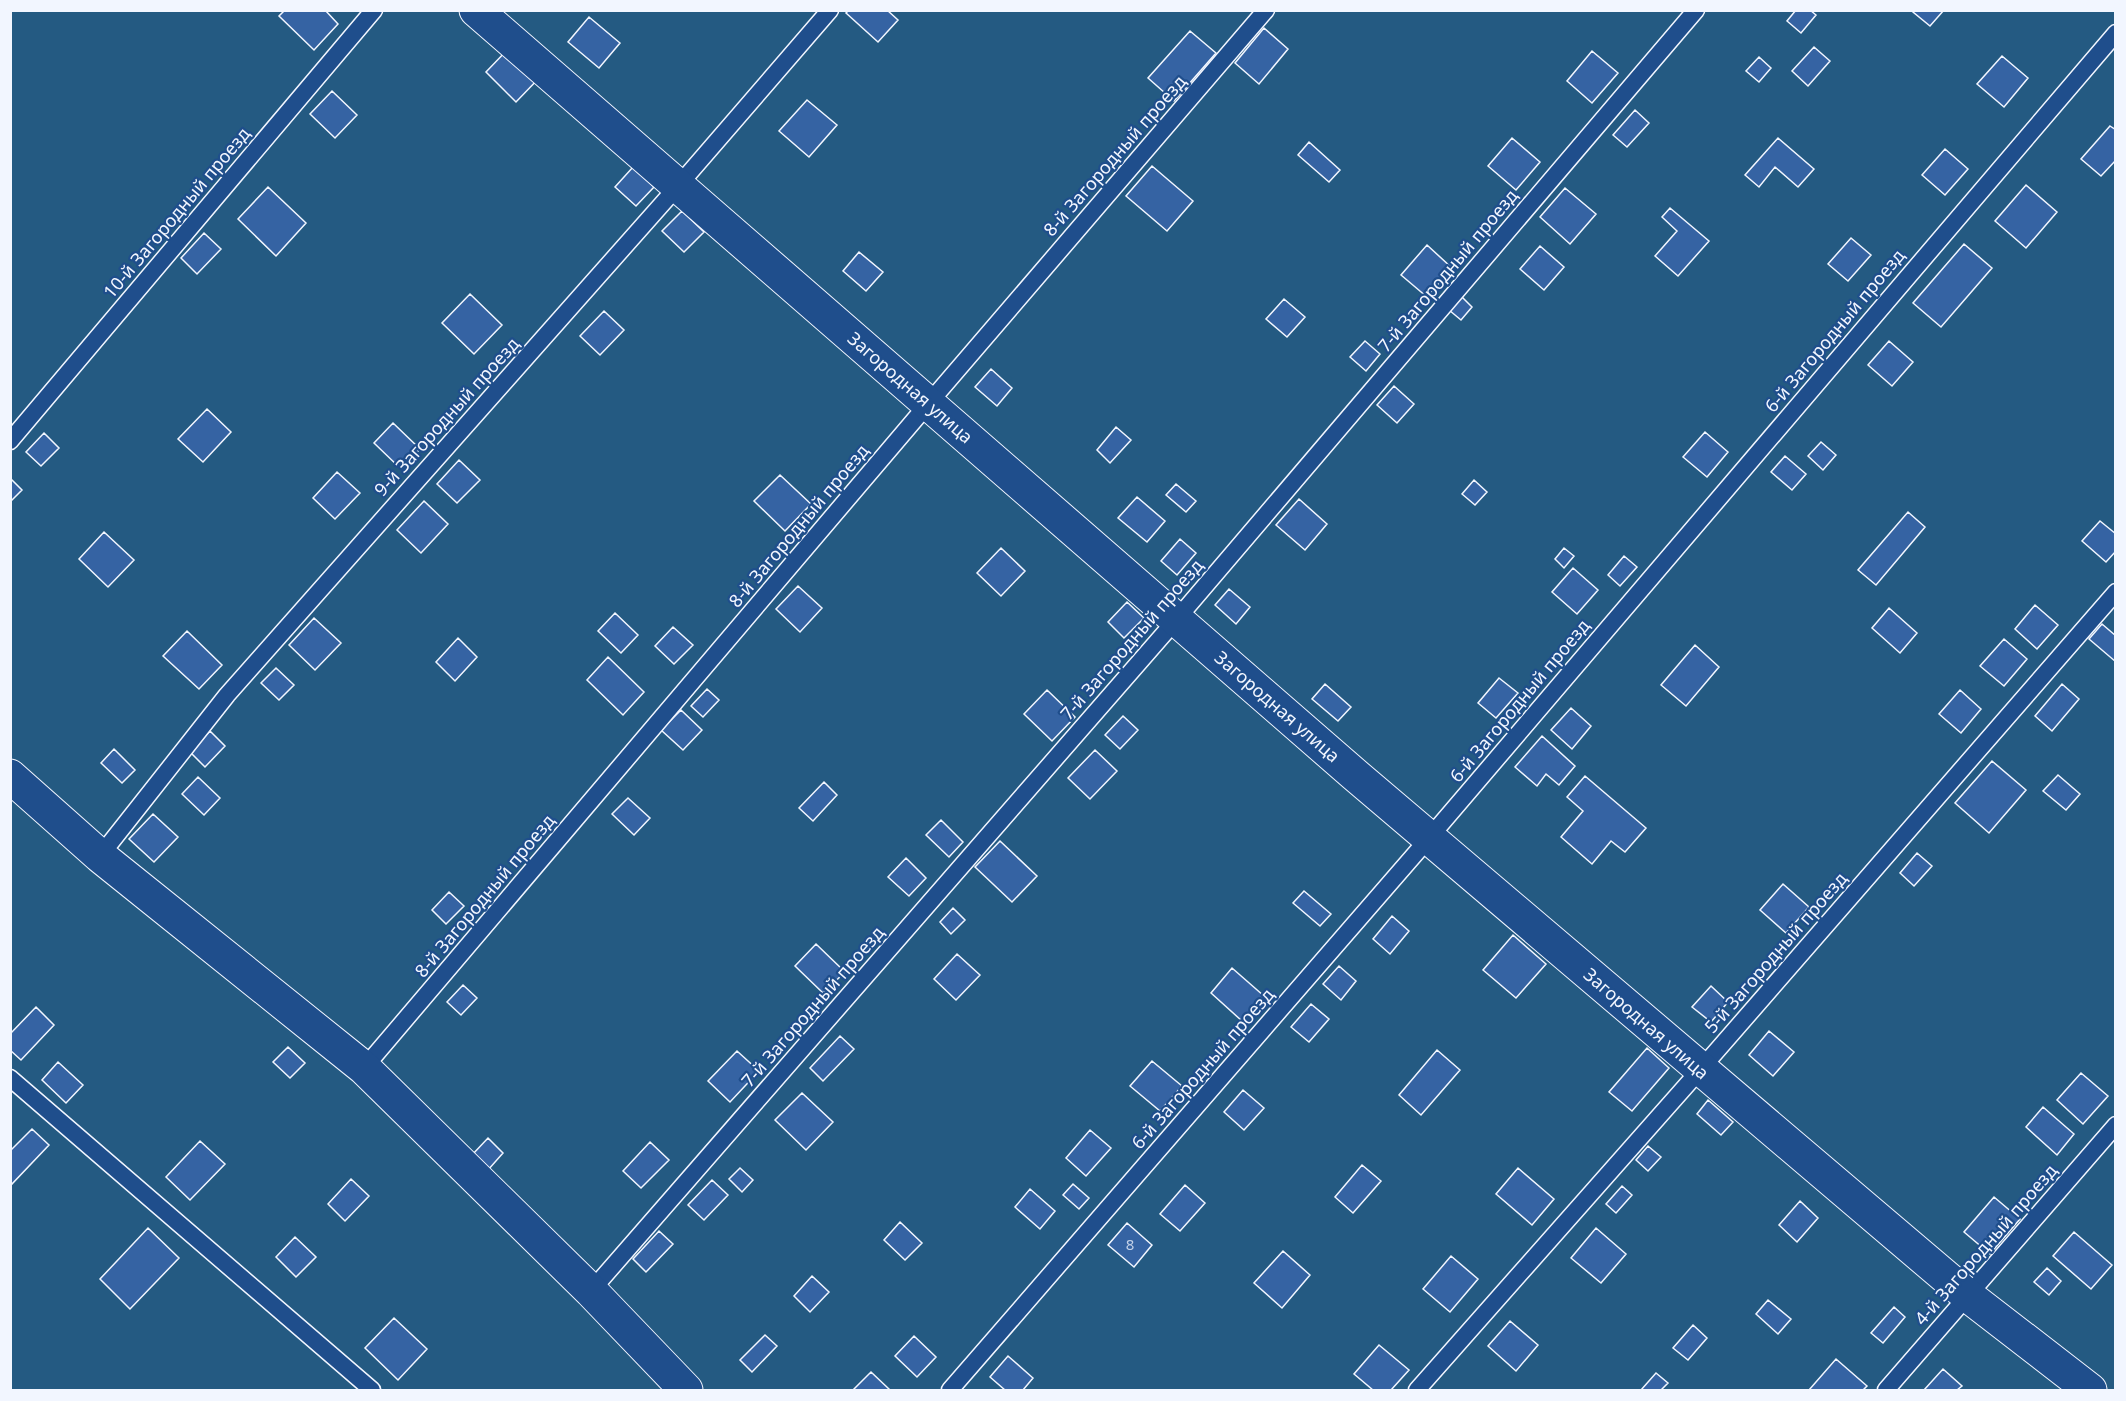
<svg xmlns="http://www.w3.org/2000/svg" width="2126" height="1401" viewBox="0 0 2126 1401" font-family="'Noto Sans',sans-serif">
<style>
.green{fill:#245a82;stroke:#a8bbd7;stroke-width:1.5}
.building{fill:#3563a3;stroke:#f2f6ff;stroke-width:1.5}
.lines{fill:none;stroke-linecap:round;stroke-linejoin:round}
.lane-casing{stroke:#f2f6ff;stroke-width:19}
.street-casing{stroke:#f2f6ff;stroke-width:35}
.lane{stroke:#1f4e8c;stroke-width:16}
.street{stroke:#1f4e8c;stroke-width:33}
.labels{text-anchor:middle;stroke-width:4.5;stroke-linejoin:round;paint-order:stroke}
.number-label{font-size:15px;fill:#c3d1e8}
.street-label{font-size:18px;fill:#f2f6ff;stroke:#1f4e8c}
</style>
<rect width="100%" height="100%" fill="#1f4e8c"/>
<path class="green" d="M11,11H2115V1390H11Z"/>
<path class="building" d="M285,10H325L338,24L314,50L279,16Z
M849,10H887L898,20L878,42L846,13Z
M1796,10H1810L1816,15L1801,33L1787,21Z
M1914,10H1944L1930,26L1913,12Z
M589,17L620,43L599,68L568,42Z
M1264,28L1288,49L1259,84L1235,63Z
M1190,31L1216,53L1174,101L1148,78Z
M510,47L541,76L516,102L486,72Z
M1814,47L1830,61L1808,86L1792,71Z
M1592,51L1618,73L1592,103L1567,81Z
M2002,56L2028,78L2004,107L1977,84Z
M1759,57L1771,68L1759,82L1746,71Z
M332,91L357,115L335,138L310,114Z
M807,100L837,125L809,157L779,131Z
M1635,110L1649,123L1627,147L1613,135Z
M2110,126L2116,130V160L2101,176L2081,159Z
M1512,138L1540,162L1516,190L1488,166Z
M1778,138L1814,169L1798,187L1775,167L1759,187L1745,175Z
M1309,142L1340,170L1329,182L1298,155Z
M1945,149L1968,169L1945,195L1922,175Z
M1152,166L1193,201L1167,231L1126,196Z
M633,167L654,187L636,206L615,187Z
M2026,185L2057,212L2026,248L1995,221Z
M268,187L306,223L276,256L238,219Z
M1565,188L1596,214L1570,244L1540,217Z
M1670,208L1709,241L1678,276L1655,256L1677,231L1662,217Z
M682,211L704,232L684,252L662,231Z
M204,233L221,249L197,274L181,258Z
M1851,238L1871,255L1848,281L1828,264Z
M1964,244L1992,268L1941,327L1913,303Z
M1427,245L1452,268L1427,297L1401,275Z
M1540,246L1564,267L1544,290L1520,269Z
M859,252L883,272L866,291L843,271Z
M470,294L502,325L474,354L442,323Z
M1461,296L1472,307L1461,320L1449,310Z
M1284,299L1305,317L1287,337L1266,319Z
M604,311L624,330L600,355L580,336Z
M1365,341L1380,354L1366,371L1350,357Z
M1889,341L1913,362L1892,386L1868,365Z
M991,369L1012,388L997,406L975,387Z
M1394,386L1414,404L1397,423L1377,405Z
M207,409L231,432L203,462L178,439Z
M393,423L420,449L401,469L374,443Z
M1116,427L1131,440L1110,463L1097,450Z
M1705,432L1728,452L1707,477L1683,457Z
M44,433L59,448L41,466L26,452Z
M1821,442L1836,455L1823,470L1808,456Z
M1785,456L1806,474L1792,490L1771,472Z
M459,460L480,480L457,503L437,484Z
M337,472L360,493L335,519L313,498Z
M780,475L811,504L785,531L754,501Z
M10,478L22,490L10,502Z
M1474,480L1487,492L1475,505L1462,494Z
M1176,484L1196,501L1186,512L1166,495Z
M1137,497L1165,521L1147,542L1118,518Z
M1299,499L1327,524L1305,550L1276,525Z
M424,501L448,524L421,553L397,530Z
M1908,512L1925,527L1876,585L1858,570Z
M2100,521L2116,534V551L2106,562L2082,541Z
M104,532L134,560L108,587L79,559Z
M1180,539L1196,553L1177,575L1161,561Z
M1001,548L1025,571L1001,596L977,573Z
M1564,548L1574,556L1564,568L1555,559Z
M1624,556L1637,567L1620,586L1608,575Z
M1573,568L1598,590L1577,614L1552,592Z
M798,586L822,608L800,632L776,609Z
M1229,589L1250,607L1236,624L1215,605Z
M1127,602L1144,618L1124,638L1108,622Z
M2035,605L2058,625L2037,649L2015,629Z
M1889,608L1917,633L1900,653L1872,628Z
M615,613L638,635L621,653L598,631Z
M314,618L341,643L315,670L289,645Z
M2102,624L2116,636V662L2089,639Z
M673,627L693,645L674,664L655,646Z
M187,631L222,665L199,689L163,656Z
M458,638L477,657L455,681L436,662Z
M2004,639L2027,659L2004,686L1980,666Z
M1695,645L1719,667L1686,706L1661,685Z
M608,657L644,692L623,715L587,680Z
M276,668L294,685L279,700L261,683Z
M1499,678L1518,693L1496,718L1478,703Z
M1325,684L1351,707L1338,721L1312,699Z
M2062,684L2079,699L2052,731L2035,716Z
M707,689L719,700L703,717L691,706Z
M1047,690L1075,717L1052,741L1024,714Z
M1960,690L1981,709L1961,733L1939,714Z
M1571,708L1591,726L1572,749L1551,730Z
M681,710L702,730L683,750L661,730Z
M1123,716L1138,730L1120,749L1105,735Z
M210,731L225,746L205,767L190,752Z
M1542,736L1575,766L1559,785L1546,774L1537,786L1515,767Z
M114,749L135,770L122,783L101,763Z
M1095,750L1117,771L1090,799L1068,778Z
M1992,761L2026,790L1989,833L1955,803Z
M2058,775L2080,794L2066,810L2043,791Z
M1585,776L1646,828L1625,852L1611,841L1592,864L1561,837L1583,811L1567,797Z
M198,777L220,798L204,815L182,794Z
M824,782L837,795L813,821L799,808Z
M628,798L650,818L634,835L612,814Z
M153,814L178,837L154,862L129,839Z
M941,820L963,842L949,857L926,835Z
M1000,841L1037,876L1012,902L975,867Z
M1917,853L1932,866L1914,886L1900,873Z
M906,858L926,878L909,896L888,877Z
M1783,884L1809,907L1786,933L1760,910Z
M1304,891L1331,914L1320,926L1293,903Z
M449,892L464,906L446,924L432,910Z
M953,908L965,920L951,934L940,922Z
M1392,916L1409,931L1390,954L1373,939Z
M1513,935L1546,964L1516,998L1483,970Z
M816,944L845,972L823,993L795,966Z
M957,954L980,975L956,1000L934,979Z
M1339,966L1356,981L1341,1000L1323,984Z
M1232,968L1264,996L1242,1021L1211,993Z
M463,985L477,998L461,1015L447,1002Z
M1711,986L1728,1002L1711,1022L1692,1007Z
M1311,1004L1329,1019L1309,1042L1291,1027Z
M36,1007L54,1025L21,1060L10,1050V1034Z
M1769,1031L1794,1052L1773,1076L1749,1055Z
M840,1036L854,1049L823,1081L810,1068Z
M288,1047L305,1063L290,1078L273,1062Z
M1647,1048L1669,1068L1632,1111L1609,1092Z
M1437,1050L1460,1070L1421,1115L1399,1095Z
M737,1051L759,1071L730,1102L708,1081Z
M1152,1061L1182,1086L1160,1111L1130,1086Z
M58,1062L83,1085L66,1103L42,1080Z
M2081,1073L2108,1096L2083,1124L2057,1100Z
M1243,1090L1264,1108L1244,1130L1224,1112Z
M802,1093L833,1122L806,1150L775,1120Z
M1708,1100L1733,1122L1721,1135L1697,1114Z
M2043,1107L2074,1134L2057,1155L2026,1127Z
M32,1129L49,1145L10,1186V1151Z
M1090,1130L1111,1148L1086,1176L1066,1158Z
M488,1138L503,1153L488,1170L472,1155Z
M200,1141L225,1164L190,1200L166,1177Z
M650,1142L669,1160L641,1188L623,1171Z
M1648,1146L1661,1157L1648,1171L1636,1160Z
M1362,1165L1381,1181L1353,1213L1335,1197Z
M740,1168L753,1180L742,1192L729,1179Z
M1518,1168L1554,1199L1532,1225L1496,1194Z
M351,1179L369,1196L345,1221L328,1204Z
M712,1180L728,1195L704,1220L688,1205Z
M1073,1184L1089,1198L1079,1209L1063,1195Z
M1185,1185L1205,1203L1180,1231L1160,1214Z
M1622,1186L1632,1195L1616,1213L1606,1204Z
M1030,1189L1055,1211L1040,1229L1015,1207Z
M1994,1197L2020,1219L1990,1254L1964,1232Z
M1800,1201L1818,1218L1797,1242L1779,1225Z
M900,1222L922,1243L905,1260L884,1240Z
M1127,1223L1152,1245L1134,1267L1108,1245Z
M148,1228L179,1258L130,1309L100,1279Z
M1596,1228L1626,1254L1601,1283L1571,1258Z
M659,1231L673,1244L646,1272L633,1259Z
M2074,1232L2112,1265L2091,1289L2053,1256Z
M295,1237L316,1257L296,1277L276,1257Z
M1283,1251L1310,1275L1282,1308L1254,1283Z
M1451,1256L1478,1279L1450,1312L1423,1289Z
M2047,1268L2061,1281L2049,1295L2034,1282Z
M812,1276L829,1292L810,1312L794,1296Z
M1768,1300L1791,1319L1778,1334L1756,1314Z
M1894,1307L1905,1317L1883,1343L1871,1333Z
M394,1318L427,1349L398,1380L365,1348Z
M1510,1321L1538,1345L1516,1371L1488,1346Z
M1693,1325L1707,1338L1688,1360L1673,1348Z
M765,1335L777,1346L752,1372L740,1360Z
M914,1336L936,1357L917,1377L895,1356Z
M1379,1345L1409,1370L1391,1390H1373L1354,1374Z
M1008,1356L1033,1378L1023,1390H1005L990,1377Z
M1836,1359L1867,1386L1863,1390H1809Z
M1943,1369L1962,1386L1957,1390H1924Z
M871,1372L890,1390H853Z
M1656,1373L1668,1383L1661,1390H1641Z"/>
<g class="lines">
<g class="lane-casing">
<path id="lane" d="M10,441L374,10
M100,856L227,695L678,186L830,10
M364,1068L928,404L1266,10
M10,1078L372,1390
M591,1291L1176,620L1696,10
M950,1390L1429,838L2116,33
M1417,1390L1700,1070L2116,592
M1886,1390L2116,1125"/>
</g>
<g class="street-casing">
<path id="street" d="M476,10L1354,774L1967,1295L2090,1390
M10,776L100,856L364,1068L591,1291L686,1390"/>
</g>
<use href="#lane" class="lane"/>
<use href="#street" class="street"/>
</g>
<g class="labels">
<g class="number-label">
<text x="1130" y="1250">8</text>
</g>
<g class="street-label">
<text transform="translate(1115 156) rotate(-49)" y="6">8-й Загородный проезд</text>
<text transform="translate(177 213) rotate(-50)" y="6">10-й Загородный проезд</text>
<text transform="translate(1448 271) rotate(-50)" y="6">7-й Загородный проезд</text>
<text transform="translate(1835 331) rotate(-50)" y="6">6-й Загородный проезд</text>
<text transform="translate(910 388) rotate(41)" y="6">Загородная улица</text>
<text transform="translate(447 417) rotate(-48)" y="6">9-й Загородный проезд</text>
<text transform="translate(799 526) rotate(-50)" y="6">8-й Загородный проезд</text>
<text transform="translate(1132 640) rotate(-49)" y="6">7-й Загородный проезд</text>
<text transform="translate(1520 701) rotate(-50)" y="6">6-й Загородный проезд</text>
<text transform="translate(1277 707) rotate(41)" y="6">Загородная улица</text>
<text transform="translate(485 896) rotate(-50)" y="6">8-й Загородный проезд</text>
<text transform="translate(1776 953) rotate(-49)" y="6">5-й Загородный проезд</text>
<text transform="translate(813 1007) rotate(-49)" y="6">7-й Загородный проезд</text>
<text transform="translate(1646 1024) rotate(41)" y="6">Загородная улица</text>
<text transform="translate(1203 1069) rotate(-49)" y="6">6-й Загородный проезд</text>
<text transform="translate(1986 1245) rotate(-49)" y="6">4-й Загородный проезд</text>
</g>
</g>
<rect width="2126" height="1401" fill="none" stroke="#f2f6ff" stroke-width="24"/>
</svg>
